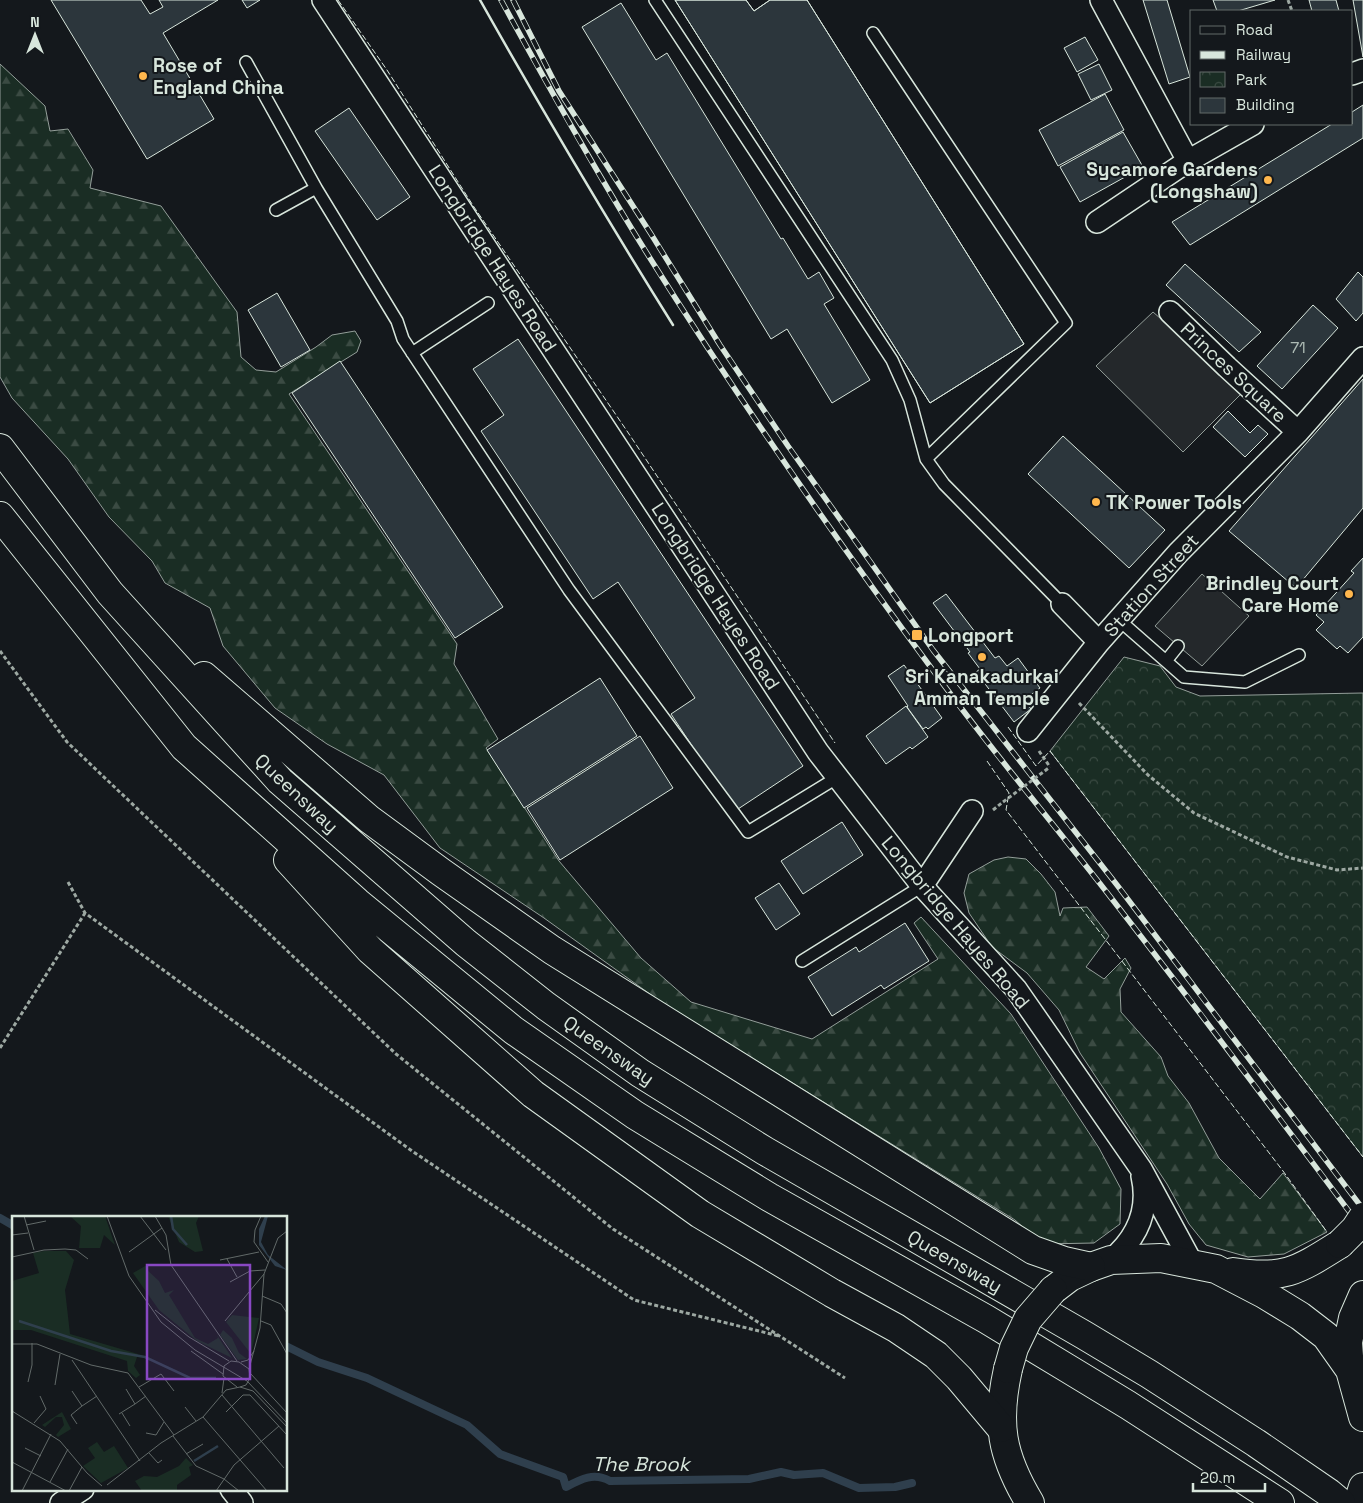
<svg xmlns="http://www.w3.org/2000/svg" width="1363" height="1503" viewBox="0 0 1363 1503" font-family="'Space Grotesk',sans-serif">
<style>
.forest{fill:url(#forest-firs);stroke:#939e99}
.park{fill:url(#park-crowns);stroke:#939e99}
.parking{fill:#24282b;stroke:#939e99}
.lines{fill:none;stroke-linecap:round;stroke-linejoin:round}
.stream{stroke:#2f3f4d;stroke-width:8}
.building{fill:#2c363c;stroke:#d8e6dc}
.lane-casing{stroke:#d8e6dc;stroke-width:14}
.street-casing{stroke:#d8e6dc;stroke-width:24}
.primary-casing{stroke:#d8e6dc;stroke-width:30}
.highway-casing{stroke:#d8e6dc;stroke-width:30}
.path{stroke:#9da8a2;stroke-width:3;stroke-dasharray:4 2.5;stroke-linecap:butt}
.lane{stroke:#14181c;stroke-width:11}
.street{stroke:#14181c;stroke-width:21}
.primary{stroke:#14181c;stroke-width:28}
.highway{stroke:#14181c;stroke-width:28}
.rail-casing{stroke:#d8e6dc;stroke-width:5.5}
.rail{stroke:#14181c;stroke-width:4;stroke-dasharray:11;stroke-linecap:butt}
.primary-bridge-casing{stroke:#d8e6dc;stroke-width:30;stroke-linecap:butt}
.path-bridge{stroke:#9da8a2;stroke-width:3;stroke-dasharray:4 2.5;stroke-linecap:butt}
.primary-bridge{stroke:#14181c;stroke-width:28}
.fence{stroke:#d8e6dc;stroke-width:1;stroke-dasharray:6 2.5;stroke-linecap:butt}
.wall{stroke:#d8e6dc;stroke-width:2.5}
.poi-dot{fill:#ffb74d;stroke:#14181c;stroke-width:2}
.labels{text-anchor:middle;stroke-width:4;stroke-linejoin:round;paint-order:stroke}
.number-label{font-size:16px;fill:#adbab4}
.poi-label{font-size:19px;font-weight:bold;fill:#d8e6dc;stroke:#14181c;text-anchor:start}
.street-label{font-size:19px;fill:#d8e6dc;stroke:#14181c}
.water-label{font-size:20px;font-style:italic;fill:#d8e6dc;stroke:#14181c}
.inset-river{fill:none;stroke:#2f3f4d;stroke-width:2.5}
.inset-road{fill:none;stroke:#626a69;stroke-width:1}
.view{fill:#8948c3;fill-opacity:0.15;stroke:#8948c3;stroke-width:2.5}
.inset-edge{fill:none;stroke:#d8e6dc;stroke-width:2.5}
</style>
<defs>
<pattern id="forest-firs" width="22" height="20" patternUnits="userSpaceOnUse" patternTransform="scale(1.25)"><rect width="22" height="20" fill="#1a2d24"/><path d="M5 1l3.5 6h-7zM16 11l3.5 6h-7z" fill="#3b4b43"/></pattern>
<pattern id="park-crowns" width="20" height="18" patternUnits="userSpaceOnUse" patternTransform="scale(1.25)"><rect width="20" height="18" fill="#1a2d24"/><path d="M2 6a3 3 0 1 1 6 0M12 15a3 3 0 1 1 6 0" fill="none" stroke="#3b4b43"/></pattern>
</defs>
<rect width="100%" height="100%" fill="#14181c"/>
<path class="forest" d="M0,64L45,106L50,131L68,129L93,170L90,188L161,206L237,312L241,357L256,370L276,372L316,347L332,335L355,331L361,341L357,352L289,394L457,644L454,664L498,739L486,748L559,861L641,958L691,1002L812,1039L938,959L914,923L921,917L1011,1014L1099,1148L1121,1189L1120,1224L1094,1243L1042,1244L1015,1220L661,1002L544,918L440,848L384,775L327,744L275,708L223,646L210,608L165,583L152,561L109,517L68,459L12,398L0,377Z
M1008,857L1026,859L1041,874L1055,892L1060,916L1063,908L1087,907L1109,936L1086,967L1104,979L1125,958L1131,968L1120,989L1121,1012L1161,1057L1168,1076L1189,1103L1219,1158L1260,1199L1283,1173L1327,1232L1284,1254L1248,1257L1206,1245L1189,1224L1167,1184L1080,1053L1059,1010L1027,973L992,947L969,913L964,893L969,874L994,860Z"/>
<path class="park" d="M1124,657L1160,666L1176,687L1200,696L1363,693V1157L1050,751Z"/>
<path class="parking" d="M1153,312L1244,391L1183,452L1096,366Z
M1202,574L1249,616L1202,666L1155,626Z"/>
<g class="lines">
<path class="stream" d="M0,1218L14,1226
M286,1346L318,1362L367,1378L467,1425L500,1454L563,1477L566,1487C581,1479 594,1472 610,1481L749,1479L781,1472L794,1475L823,1473L859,1488L895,1487L912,1483"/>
</g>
<path class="building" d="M51,0H141L150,14L163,7L159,0H218L163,33L214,119L147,159Z
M242,0H260L247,8Z
M675,0H746L754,11L770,0H807L1024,344L930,403Z
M675,0H746L754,11L770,0H807L1024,344L930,403Z
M1143,0H1167L1190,77L1169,84Z
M1213,0H1275L1238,11H1217Z
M1309,0H1336L1339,11H1312Z
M1353,0H1363V57Z
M621,3L656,60L667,53L781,239L783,238L808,279L819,272L834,298L824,304L870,380L832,403L787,329L771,339L582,27Z
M1085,37L1098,60L1077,72L1064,48Z
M1099,64L1112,90L1091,100L1078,74Z
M1105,94L1124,130L1058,166L1039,130Z
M1363,105V138L1190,245L1172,222L1332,124H1352V112Z
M349,108L410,197L377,220L315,131Z
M1123,132L1143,167L1080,202L1060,167Z
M1185,264L1261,332L1239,352L1166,285Z
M1358,272L1363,277V313L1356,321L1336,299Z
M277,293L310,350L281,367L248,310Z
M1313,305L1338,328L1282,389L1257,366Z
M518,339L803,766L735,811L671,714L695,698L618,582L593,599L481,431L504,415L473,369Z
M340,361L503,607L455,638L292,393Z
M1363,379V508L1296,588L1229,531Z
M1228,411L1250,433L1258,425L1268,434L1245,457L1213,427Z
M1063,436L1165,530L1129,568L1028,474Z
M1363,558V637L1348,653L1340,646L1337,649L1316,630L1324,622L1316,615L1354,573L1351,571Z
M946,594L995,658L999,656L1007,666L1018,658L1040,688L1024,700L1031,709L1014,722L976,672L980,669L968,653L970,652L933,603Z
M904,665L942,718L928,729L926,727L923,729L907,707L908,706L888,676Z
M600,678L637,736L524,808L487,750Z
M906,706L928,737L912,749L910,747L886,764L866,736Z
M640,736L673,788L560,860L527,808Z
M842,822L863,855L803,894L781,861Z
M779,883L800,914L776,930L755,898Z
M905,923L929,961L884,989L881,985L832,1016L808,977L856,947L859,952Z"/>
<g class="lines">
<g class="lane-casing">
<path id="lane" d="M655,0L892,360L910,400L926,459L944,484L1062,604
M873,33L1066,323L926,459
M246,62L316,188
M276,210L316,188L397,321L403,339L569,590L748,832L838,777
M412,353L488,303
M1119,620L1184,677L1245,682L1299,655
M1166,661L1178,646
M802,961L922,886"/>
</g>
<g class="street-casing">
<path id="street" d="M323,0L818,752L922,886L1016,989L1141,1169L1192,1263
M1101,0L1188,161
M1352,74L1363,70
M1097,222L1188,161L1253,124
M1170,312L1227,367L1298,432
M1062,604L1099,642
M1028,731L1099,642L1178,553L1298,432L1363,358
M922,886L972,811
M1111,1260C1137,1238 1150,1211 1142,1176
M231,1489L242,1503
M61,1503L83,1489"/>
</g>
<g class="primary-casing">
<path id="primary" d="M1233,1272C1284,1280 1297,1271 1340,1244
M1053,1290L1070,1277L1091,1267L1111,1260L1161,1258L1216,1269L1264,1294L1300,1316L1326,1336L1350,1370L1363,1417
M1008,1369C996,1423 1001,1455 1030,1503
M1350,1370L1348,1342L1353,1318L1363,1295
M1358,1503L1363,1487"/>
</g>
<g class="highway-casing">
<path id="highway" d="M0,448L110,593L280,781L466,943L546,1006L640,1073L765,1151L1084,1335L1149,1374L1256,1443L1329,1493L1341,1503
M0,516L184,747L357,902L513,1030L635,1115L769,1197L986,1319L1067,1368L1128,1405L1280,1503
M204,676L369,819L441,872L552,950L1033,1250L1064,1261L1091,1267
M288,860L370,950L533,1094L700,1214L832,1293L896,1328L936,1355L959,1378L1001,1428"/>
</g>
<path class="path" d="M1288,0L1292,11
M0,651L67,742L396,1054L613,1229L845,1378
M1079,703L1148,775L1194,813L1287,857L1337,870L1363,868
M1039,751L1050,767
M993,810L1003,802
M68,882L85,913L412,1151L634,1300L779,1336
M0,1048L85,913"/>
<use href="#lane" class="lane"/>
<use href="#street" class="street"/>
<use href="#primary" class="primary"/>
<use href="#highway" class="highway"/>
<g class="rail-casing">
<path id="rail" d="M501,0C548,86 596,172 648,255C738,398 834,537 935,673C991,750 1053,823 1112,899C1197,1008 1280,1119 1363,1230
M513,0L559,91L651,234L720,345L788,446L933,650L1117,885L1363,1209"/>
</g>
<use href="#rail" class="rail"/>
<g class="primary-bridge-casing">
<path id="primary-bridge" d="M1340,1244L1355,1229L1363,1217
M1008,1369L1014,1348L1028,1319L1053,1290"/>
</g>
<path class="path-bridge" d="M1003,802L1050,767"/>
<use href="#primary-bridge" class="primary-bridge"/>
<path class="fence" d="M338,0L387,70L474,207L627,431L835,743
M1008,727L1036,766L1050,751L1363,1157
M987,761L1009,793L1006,810L1283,1171L1327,1232"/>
<path class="wall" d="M480,0C542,110 606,218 673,325"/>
</g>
<g class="poi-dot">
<circle cx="143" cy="76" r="5"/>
<circle cx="1268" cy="180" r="5"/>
<circle cx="1096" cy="502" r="5"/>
<circle cx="1349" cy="594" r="5"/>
<rect x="911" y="629" width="12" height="12" rx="2.5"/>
<circle cx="982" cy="657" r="5"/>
</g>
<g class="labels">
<g class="number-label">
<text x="1298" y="353">71</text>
</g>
<g class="poi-label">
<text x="153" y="72">Rose of<tspan x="153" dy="22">England China</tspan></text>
<text x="1258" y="176" text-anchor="end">Sycamore Gardens<tspan x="1258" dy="22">(Longshaw)</tspan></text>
<text x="1106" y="509">TK Power Tools</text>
<text x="1339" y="590" text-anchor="end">Brindley Court<tspan x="1339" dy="22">Care Home</tspan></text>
<text x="928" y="642">Longport</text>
<text x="982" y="683" text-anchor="middle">Sri Kanakadurkai<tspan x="982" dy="22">Amman Temple</tspan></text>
</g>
<g class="street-label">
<text transform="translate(493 258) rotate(57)" y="7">Longbridge Hayes Road</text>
<text transform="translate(1234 372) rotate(43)" y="7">Princes Square</text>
<text transform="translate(1151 585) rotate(-48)" y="7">Station Street</text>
<text transform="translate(716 596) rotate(57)" y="7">Longbridge Hayes Road</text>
<text transform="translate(297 793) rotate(43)" y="7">Queensway</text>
<text transform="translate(956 922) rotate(50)" y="7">Longbridge Hayes Road</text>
<text transform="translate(609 1050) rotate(35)" y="7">Queensway</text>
<text transform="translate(955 1261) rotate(30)" y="7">Queensway</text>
</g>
<g class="water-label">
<text x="641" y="1471">The Brook</text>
</g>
</g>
<g transform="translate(12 1216)">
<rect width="275" height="275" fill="#14181c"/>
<path d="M58,0H93L103,29L92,19L88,32H67L69,10ZM135,49L134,53L147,65L153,77L162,74L157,79L183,122L196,128L206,122L205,119L220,142L185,125L147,94L121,57ZM211,114L220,122L227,137L235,143L226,144L208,119Z" fill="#1a2d24"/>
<path d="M156,0H187L184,7L191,35L183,36L167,26ZM32,35H54L62,44L53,74L58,118L126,138L122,150L128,159L124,162L116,155L115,145L19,114H0V65L27,57L21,37ZM220,99L247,102L239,138L214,106ZM50,196L59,213L46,221L44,219L52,209L50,201H44L33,211L30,209ZM85,226L92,236L102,230L116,252L89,267L71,250L83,242L76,232ZM174,242L181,249L177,251L179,259L165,269V275H130L123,265L132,260L145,261L167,250Z" fill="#1a2d24"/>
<path d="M253,0H256L249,26L256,39L275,54L263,50L247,29V13Z" fill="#2f3f4d"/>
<path class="inset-river" d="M159,0L161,13L175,29M7,105L99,135L133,141L178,162H204M182,245L206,230"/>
<path class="inset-road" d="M12,0L22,34M95,0L117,60L149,106L183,134L235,165L275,207M128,0L154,34M143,0L154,19L159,49L225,145M249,0L243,14L242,26L256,46M14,9L34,5M0,19L16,17M117,36L150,12M0,41L32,34L53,33L64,34L76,43M215,43L225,61M208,44L247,36M218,66L238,55L253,54M250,80L269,88L275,97M143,94L177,121L217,145M213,105L252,58M249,105L259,109L275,138M0,128H25L79,149L116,157L162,219M179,135L211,158M60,144L128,245M229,146L236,144L242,135M237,153L248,112L252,58L266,22L275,15M238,157L275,197M16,166L20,149V127M43,169L48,138M127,171L149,158L162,175M228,171L241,175L275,211M114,173L123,188L134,180M60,175L70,190L85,180M210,177L212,162M210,179L272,252M173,191L184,205M0,195L48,225L75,257L90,270M214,196L231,179H238L275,219M110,197L118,210M107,198L123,188M191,201L255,275M22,207L34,193L28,180M65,208L59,199L70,190M134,217L144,219L152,206M161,220L184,250L212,263L227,275M13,232L29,240M137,237L146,247L150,244M174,238L191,228M0,246L54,275M38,266L56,233M95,269L149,227L191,201L214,174L228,171L234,169L238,162L237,153L227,146L219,145L212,150L211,160L225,171M10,275L39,218M57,275L70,251M204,275L222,249L267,210"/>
<path class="view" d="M135,49H238V163H135Z"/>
<rect width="275" height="275" class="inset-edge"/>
</g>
<rect x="1190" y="10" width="162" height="115" fill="#14181c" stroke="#626a69"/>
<rect x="1200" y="26" width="25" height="8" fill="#14181c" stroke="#626a69"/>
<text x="1236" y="35" font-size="15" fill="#d8e6dc">Road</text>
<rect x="1200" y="51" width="25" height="8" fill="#d8e6dc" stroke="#626a69"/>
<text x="1236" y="60" font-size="15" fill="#d8e6dc">Railway</text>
<rect x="1200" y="72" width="25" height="15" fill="url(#park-crowns)" stroke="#626a69"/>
<text x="1236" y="85" font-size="15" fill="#d8e6dc">Park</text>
<rect x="1200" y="98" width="25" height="15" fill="#2c363c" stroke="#626a69"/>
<text x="1236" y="110" font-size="15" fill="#d8e6dc">Building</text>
<g transform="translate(35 35)" stroke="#14181c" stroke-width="4" paint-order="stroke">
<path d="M0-4L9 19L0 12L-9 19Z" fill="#d8e6dc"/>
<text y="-8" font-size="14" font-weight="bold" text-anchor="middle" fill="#d8e6dc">N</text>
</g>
<path d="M1193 1483v8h72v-8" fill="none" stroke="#d8e6dc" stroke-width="2.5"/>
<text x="1200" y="1483" font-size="15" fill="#d8e6dc" stroke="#14181c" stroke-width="4" paint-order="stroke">20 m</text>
</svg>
